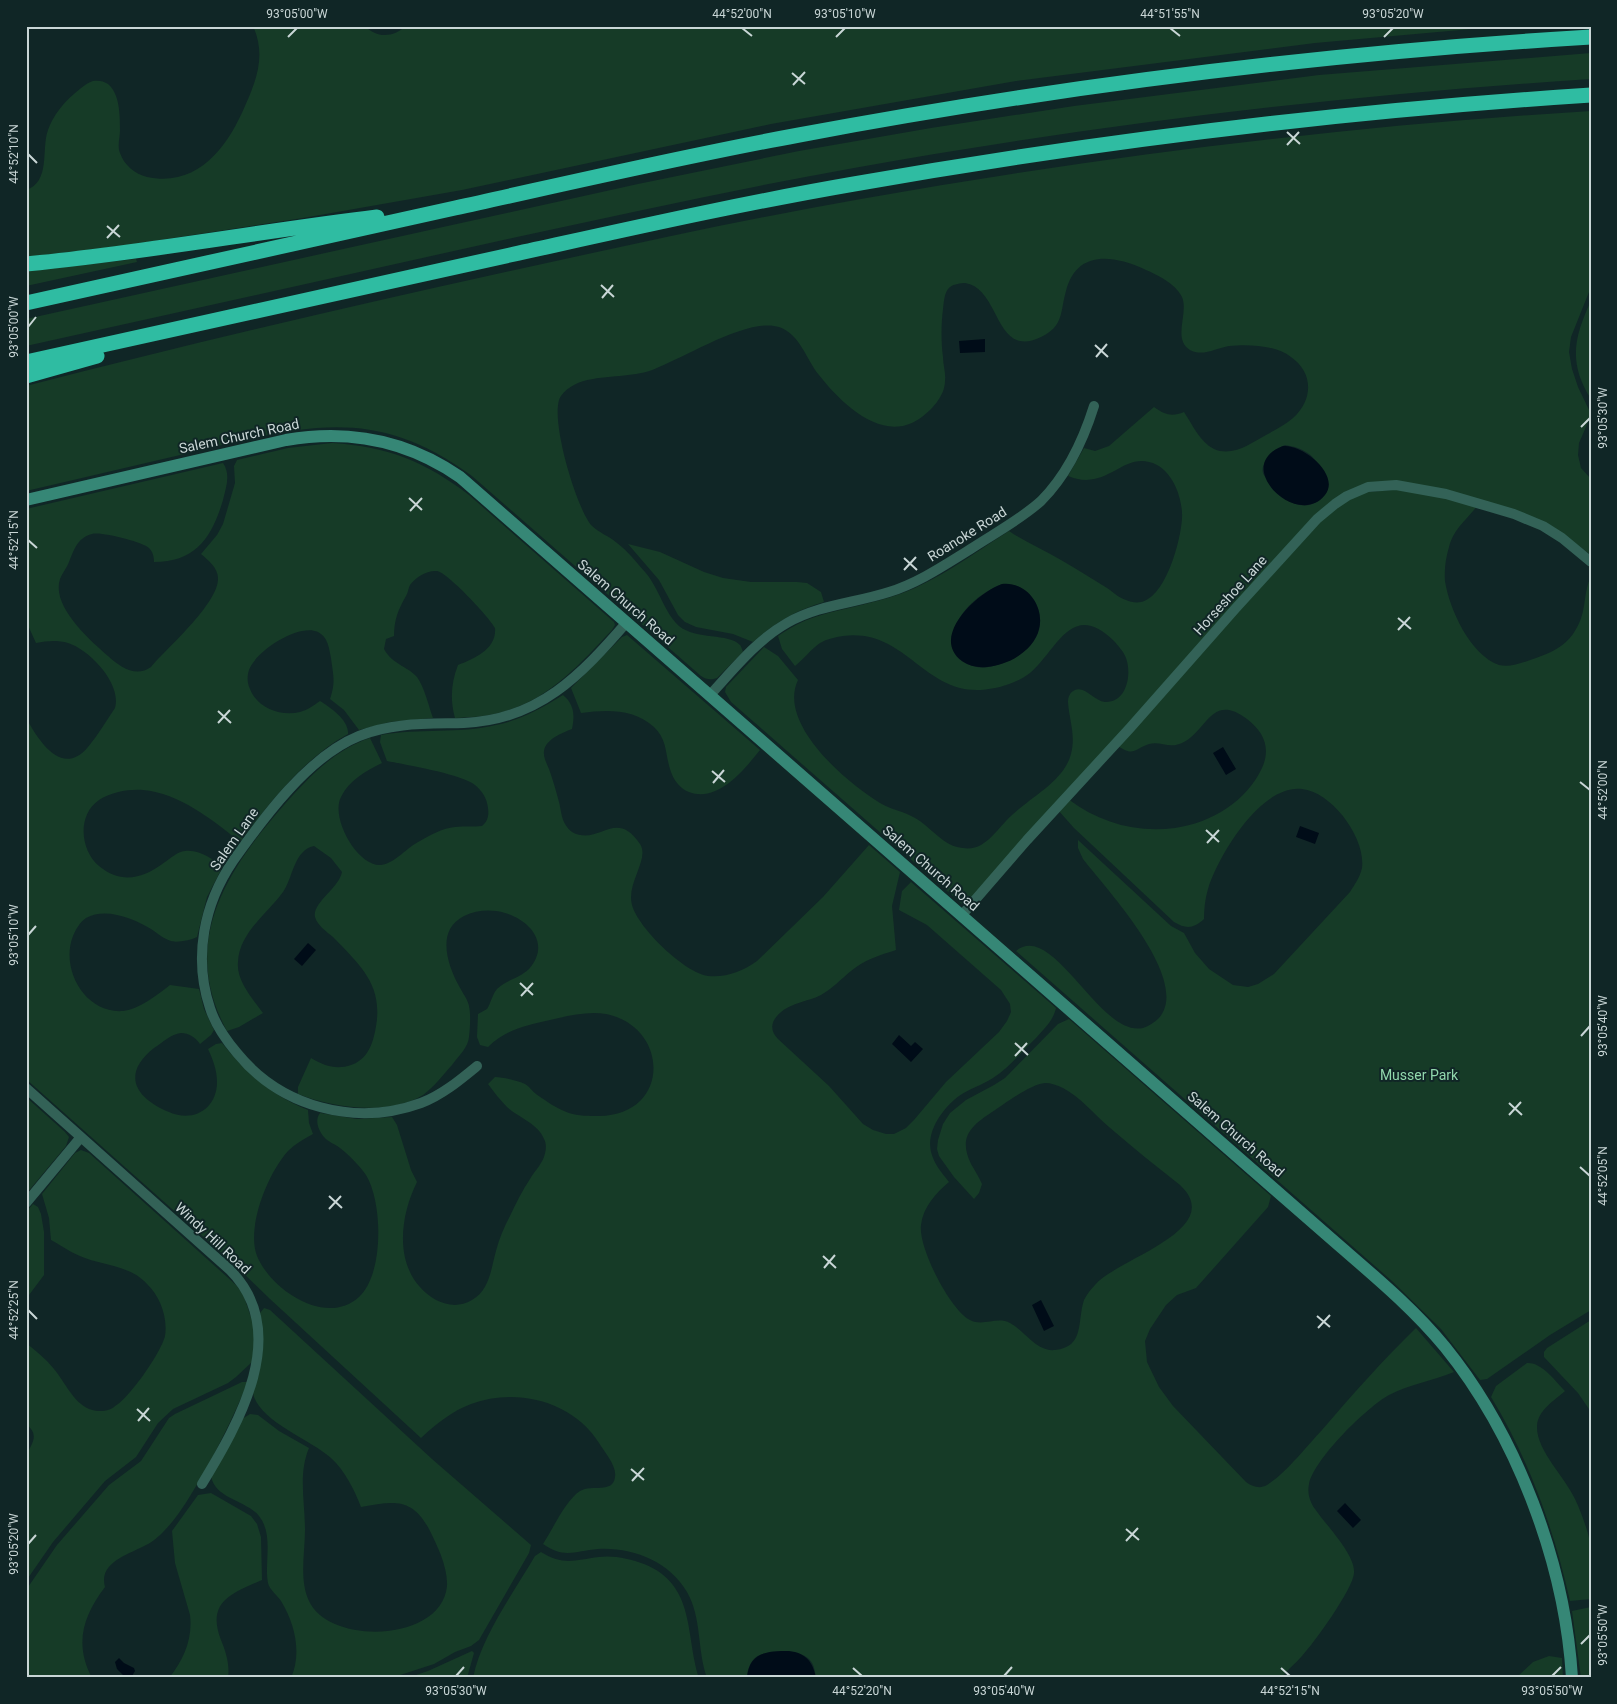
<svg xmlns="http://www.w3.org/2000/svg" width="1617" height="1704" viewBox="0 0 1617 1704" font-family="Roboto,sans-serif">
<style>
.green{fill:#163b27;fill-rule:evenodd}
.water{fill:#000c18}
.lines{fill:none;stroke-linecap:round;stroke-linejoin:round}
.street{stroke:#336257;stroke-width:10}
.secondary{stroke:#368776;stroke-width:12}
.highway{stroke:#2fbca2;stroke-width:15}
.ticks{fill:none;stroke:#c9d6d6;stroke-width:2}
.labels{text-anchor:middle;stroke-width:4;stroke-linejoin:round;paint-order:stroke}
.street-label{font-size:14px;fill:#c9d6d6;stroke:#102626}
.park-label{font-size:14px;fill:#91d7ad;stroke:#102626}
.neatline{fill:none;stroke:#c9d6d6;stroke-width:2}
.ticks-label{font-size:12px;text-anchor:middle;fill:#c9d6d6}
</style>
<rect width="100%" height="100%" fill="#102626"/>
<path class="green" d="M253,26H365C377,39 394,37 406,26H1505L1315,43L1016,81L771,124L462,190L303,218L121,246L26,257V190C51,182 41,149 48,130C53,116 63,103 74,94C80,89 86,83 93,81C98,80 104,81 108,84C120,94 120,116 120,130C120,138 117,146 120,153C124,165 135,174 147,177C198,188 228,146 245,106C257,79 266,55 253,26Z
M1591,53V79C1344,95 1098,124 854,168C741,188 629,213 517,237C354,273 190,310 26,346V319L638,184L799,151L931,128L1074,106L1319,75Z
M1591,111V287L1571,337L1569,352L1572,369L1578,387L1590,412L1589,420L1579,443L1578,455L1581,468L1591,479V555L1553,527L1427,487L1346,494L970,900L962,904L731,702L725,692L726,687L764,647L778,656L798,680C777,724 847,783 880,803C891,810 904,811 915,818C931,827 944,847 963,848C969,849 976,848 981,845C993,838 1002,824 1012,815C1031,797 1064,781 1071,754C1076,735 1069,719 1068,702C1068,697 1070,692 1075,690C1085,686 1094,701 1105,702C1127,703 1132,674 1126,658C1124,652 1119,647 1115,642C1072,598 1057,650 1030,673C1017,683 998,689 981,690C923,693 905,628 843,636C835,637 827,639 820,643C811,649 804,659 795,666L782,649L778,636C790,628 802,621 815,617C843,608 872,604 900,594C939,580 974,553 1009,531C1025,542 1044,550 1061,560C1077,569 1092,579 1107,588C1113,592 1119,598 1126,600C1130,602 1136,603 1141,602C1166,597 1181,540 1182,518C1183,500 1174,474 1157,465C1123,448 1109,493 1068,476L1084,448L1095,451L1109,446L1154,407C1165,415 1172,417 1184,412C1192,424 1200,442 1214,449C1232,457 1250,444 1266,435C1275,430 1285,425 1293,418C1313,400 1314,373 1291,357C1275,345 1248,344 1229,346C1216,348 1203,357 1190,350C1172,339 1189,313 1182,297C1175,283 1157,275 1144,269C1112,255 1077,250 1066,291C1060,312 1064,326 1041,337C994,360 1001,288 965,283C961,283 954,284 950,287C944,292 944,302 943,309C941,325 941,342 943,357C943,365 946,373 945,381C945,396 931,411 919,419C882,444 840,402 819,375C806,359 800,334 779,327C750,317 687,356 659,367C649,372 639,374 628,375C607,378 575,376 561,396C548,414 576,507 591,525C599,533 609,536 617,543C627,550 637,563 645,572C659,588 664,612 679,626C696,640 729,633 740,645C741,646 742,649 743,652L717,678C711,680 707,680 701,676L472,476C373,403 303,427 193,452C137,465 82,478 26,491V386C184,345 342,308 501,273C620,247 740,220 861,199C1102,156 1346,126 1591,111ZM1285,445C1314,449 1321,465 1328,489C1313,518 1283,504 1270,483C1268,480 1264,476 1263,473C1261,466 1267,458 1272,453C1276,449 1280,447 1285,445ZM1002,584C1005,584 1010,584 1013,585C1035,589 1047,618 1036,637C1029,650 1014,660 1000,664C991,667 983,669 973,666C942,658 950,627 967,608C976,598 989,589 1002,584Z
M136,259L137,262L26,286V271Z
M1591,301V399C1568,363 1574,337 1591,301Z
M332,443C389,447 424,461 469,495L614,622L615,625L612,630C579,665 547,702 498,713C484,717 470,717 455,718C450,700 451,683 458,665C474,659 497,649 495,628C490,618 447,572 437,571C427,570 416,577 410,585C408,589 408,593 406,596C398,610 394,620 394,636L386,639L384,649C392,664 407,666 417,677C424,686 429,707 433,718L390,722L359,730L344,710L330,699C336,681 333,675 331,658C329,648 328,637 318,632C298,623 255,652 249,670C247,676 247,683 250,689C257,708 281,717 300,712C308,710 314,705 320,701C331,708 349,720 348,734C303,759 271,801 240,842C213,820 179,793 143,790C129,789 111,792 99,800C77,815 80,850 99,866C122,885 144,878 165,862C171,858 177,852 185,851C199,849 212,859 223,866L207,897L197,937C192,940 176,943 171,941C164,939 157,933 151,929C134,919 106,907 86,918C80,922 76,929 73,936C60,969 85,1014 123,1011C140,1009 157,995 170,985L199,989L204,1009L214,1030L211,1035L200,1044C195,1037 189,1033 181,1033C171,1034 162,1043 154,1048C121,1074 135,1098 169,1112C193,1123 217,1109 217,1082C217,1070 213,1060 208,1049L216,1044L222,1043C246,1073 272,1096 308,1110L309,1123L313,1134C304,1139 295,1144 288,1151C268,1173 246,1227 257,1256C271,1290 326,1327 359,1297C384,1274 383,1203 366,1175C359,1165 349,1155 340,1148C335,1144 328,1142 324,1137C319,1131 314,1121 320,1113L357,1119L392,1117L397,1125L411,1170L417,1182C398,1220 393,1275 436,1300C448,1306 460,1307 472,1300C490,1290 491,1268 496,1251C499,1239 504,1227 510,1216C516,1203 522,1191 530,1179C534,1172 541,1165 544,1157C546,1151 547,1144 544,1139C539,1124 518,1117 507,1107C500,1100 494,1092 488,1084L495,1077C503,1077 518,1081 525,1084C529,1086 532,1091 536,1094C546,1101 557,1109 569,1113C578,1116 589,1116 599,1116C671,1115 670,1027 606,1014C588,1011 567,1016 550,1020C527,1025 505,1030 488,1047L480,1045L477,1037L478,1014L487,1009C491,1003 492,995 497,989C506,980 520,978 529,969C551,944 530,920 505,913C491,909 477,910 464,916C436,930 447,964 459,986C462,992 468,1000 469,1006C471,1015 470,1028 469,1037C468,1048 459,1055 452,1065C443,1075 434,1087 423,1095C389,1116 333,1108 298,1094V1087L311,1058C324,1066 337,1070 351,1065C364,1061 371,1049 374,1036C386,988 364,969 333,937C327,932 317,925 315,917C312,903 339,888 342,872L331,858L314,846C294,850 293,878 283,892C267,914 239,933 238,962C236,981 253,999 263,1013L239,1027L227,1031C179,943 226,871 284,805C309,777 334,750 370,738L382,763C366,771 349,780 341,797C330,818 358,867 381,865C396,863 407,847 420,841C430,835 443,828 455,827C465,826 473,827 482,826C488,821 489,815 488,808C487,798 482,791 475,785C461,774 407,765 387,761L380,742L381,735C419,728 459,734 496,725C521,720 542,708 563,695C574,704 575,715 572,729C562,733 546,739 544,751C543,757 547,764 549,769C553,780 556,791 559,802C561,809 561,817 565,824C567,827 569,830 572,832C599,847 615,807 640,844C650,859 626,883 632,905C638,928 685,973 708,976C726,978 743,971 757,961L823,897L869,845L900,872L892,906L896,950C880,955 864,960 851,971C841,979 833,988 821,995C807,1002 788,1003 777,1016C770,1024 771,1032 778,1039L829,1086L863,1124L873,1130L886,1134H894L906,1128L914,1120L946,1082L999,1032L1007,1021L1011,1012L1010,1004L1001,990L927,925L899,910L902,891L911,882L1056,1008C1053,1021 1044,1029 1035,1039C1021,1052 1009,1068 993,1078C982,1085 969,1089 959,1096C943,1108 926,1131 931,1152C934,1164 942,1173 949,1182C936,1193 923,1207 921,1225C918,1247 950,1310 970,1320C983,1327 997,1316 1010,1323C1025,1331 1037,1352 1055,1350C1085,1347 1077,1321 1084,1300C1087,1294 1091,1289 1095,1285C1116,1259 1228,1230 1180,1185C1156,1166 1132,1147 1109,1127C1094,1114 1080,1097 1063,1088C1057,1085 1051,1083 1045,1083C1031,1084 1004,1104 992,1112C971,1126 958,1137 971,1164C975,1171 979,1177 982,1184L979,1193L974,1199L954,1177L939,1156L937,1149L938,1140L943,1124L950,1113L966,1100L994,1085L1005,1078L1058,1024L1069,1019L1271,1196L1268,1207L1196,1288L1177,1295L1166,1305L1150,1329L1145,1341L1147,1362L1159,1387L1173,1406L1246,1482C1253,1487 1260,1489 1267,1485C1285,1474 1307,1446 1322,1430C1352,1395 1383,1360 1416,1328L1454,1372C1433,1381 1410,1384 1389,1395C1367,1407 1314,1459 1309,1484C1307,1493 1310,1502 1315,1509C1325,1524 1356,1555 1354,1573C1353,1589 1314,1643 1302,1656C1295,1664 1287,1670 1281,1678H816C815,1671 814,1664 809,1659C799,1649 768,1649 756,1657C750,1662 747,1670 747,1678H707C697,1650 702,1618 687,1592C669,1561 632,1547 598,1549C575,1551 564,1559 543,1544C553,1529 565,1501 580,1491C592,1484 613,1494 615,1477C617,1466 605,1453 599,1443C573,1401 516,1387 471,1404C452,1411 436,1424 421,1438L270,1299L235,1265L26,1079V718C39,741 62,778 88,747C98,735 106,721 115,708C122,684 90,650 68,643C57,640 47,641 36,643L26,621V509L223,463C231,475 226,487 223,500C212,537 196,562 154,562C154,557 153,552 149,548C143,542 100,531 92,534C77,538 74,550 69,562C67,568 62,573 60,579C51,606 90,640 108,656C120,667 136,678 151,667C167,648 219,603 218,578C218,568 208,560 201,554L217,535L223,524L235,483L234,466L237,460L288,448Z
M1376,489C1411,488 1443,498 1477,506C1466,521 1454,528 1449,547C1446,557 1444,569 1445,581C1449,608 1470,655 1499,665C1510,668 1525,662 1536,658C1550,653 1564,647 1573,634C1588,613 1582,596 1591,576V1310L1550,1335L1487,1379L1480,1380L1441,1329L1392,1281L1016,951C1053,920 1100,1038 1143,1028C1149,1026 1155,1022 1159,1018C1192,980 1106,889 1083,859L1078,848V840L1171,926L1184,933L1195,953L1209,969L1233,985L1248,987L1258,984L1274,974L1350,892C1355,884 1360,877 1362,868C1366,838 1332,792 1302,789C1261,784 1218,856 1208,889C1205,899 1204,909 1204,919C1193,929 1186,929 1174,922L1074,828L1058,810L1068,799C1100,823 1136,833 1175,828C1211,823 1247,801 1262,768C1271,748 1264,732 1247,719C1211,692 1207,732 1182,743C1169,749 1161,741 1149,744C1134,749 1134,757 1118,746L1313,528C1334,510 1349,496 1376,489Z
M628,544L660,552L704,572L723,578L751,582H797L807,583L821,592L824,602C796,610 775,623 753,642L733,634L696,627L685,622L678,615L659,580Z
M627,635L760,750C744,770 718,803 689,792C681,789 674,781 671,772C665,756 668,740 654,727C633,708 606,710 581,713L571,688L622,637Z
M26,1097L65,1132L69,1137L66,1146L26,1194Z
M81,1150L89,1153L236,1285L243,1294L255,1329L253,1361L236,1377L228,1383L173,1409L158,1423L136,1457L105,1481L53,1542L26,1581V1456C32,1443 40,1435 26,1424V1343C36,1351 46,1359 54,1369C65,1382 73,1402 89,1409C94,1411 102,1412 108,1410C125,1406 161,1353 165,1336C168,1318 160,1296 147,1284C131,1266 106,1266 85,1258C73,1254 62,1246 51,1240L49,1218L42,1194L75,1153Z
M33,1204L38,1207L41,1214L44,1232V1275L26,1299V1212Z
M264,1308L270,1310L432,1459L531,1545L529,1553L479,1640L471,1646L455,1652L434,1664L391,1678H291C302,1653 295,1624 281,1601C278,1596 269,1589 268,1583C264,1562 274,1535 259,1516C246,1500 215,1499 211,1476L242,1419L250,1414L258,1415L279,1431L309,1448C298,1474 305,1502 305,1530C305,1552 299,1580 309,1601C330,1646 442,1642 447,1586C448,1567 437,1545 429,1529C412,1497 393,1501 361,1507C354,1489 345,1471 331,1458C311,1440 258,1421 253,1393C252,1383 261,1366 262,1355C263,1341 262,1327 260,1313Z
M1591,1320V1412L1578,1393L1544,1357V1352L1547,1348Z
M1527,1363C1542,1362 1556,1382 1565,1391C1555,1400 1538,1410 1537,1426C1536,1450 1565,1477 1575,1499C1581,1512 1587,1528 1590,1542C1594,1557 1591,1583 1591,1599L1570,1601C1554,1530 1529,1459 1491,1397L1496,1386Z
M242,1382H248C234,1415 219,1446 201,1478C190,1496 179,1516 164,1531C159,1536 153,1542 146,1545C130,1554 98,1562 105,1587C83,1616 74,1644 92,1678H26V1590L57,1545L109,1485L141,1461L169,1418L175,1414Z
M211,1493L251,1516L257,1524L261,1537L262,1580C232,1593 206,1602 221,1640C226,1652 230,1665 228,1678H169C184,1660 193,1638 190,1615L175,1563L172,1531L198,1495Z
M541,1552C563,1566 575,1560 599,1557C614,1555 630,1559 644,1564C696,1585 685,1634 699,1678H473C481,1637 514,1592 535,1556Z
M1591,1607V1678H1581L1572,1611Z
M472,1651L474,1653L467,1678H407L428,1671Z
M1549,1656L1562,1658L1563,1678H1516L1533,1662Z"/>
<path class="water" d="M985,339V352L960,353L959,341Z
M1283,446C1303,444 1341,475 1325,495C1297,530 1231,465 1283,446Z
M1002,584C1026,581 1045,606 1039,629C1034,651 1008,665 987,667C978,668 969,666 962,661C929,637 978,592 1002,584Z
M1223,747L1236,769L1226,775L1213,753Z
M1300,826L1319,833L1315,844L1296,837Z
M308,943L316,950L302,966L294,959Z
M899,1035L911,1046L915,1042L923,1049L911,1062L892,1044Z
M1041,1300L1054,1326L1044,1331L1032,1305Z
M1345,1503L1361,1520L1353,1528L1337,1511Z
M789,1651C806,1653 813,1662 816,1678H747C749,1652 767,1651 789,1651Z
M119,1658L124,1663L134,1668L135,1671L132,1676L123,1675L117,1669L115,1662Z"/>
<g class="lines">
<path class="street" d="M710,695C734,669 757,640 787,623C818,605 855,603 889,592C918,583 943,566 969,550C993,534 1020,520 1041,501C1067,475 1083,441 1094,406
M962,915L1027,840L1130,728L1235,609L1317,519L1335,504L1347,496L1368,487L1396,485L1446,494L1487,506L1514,514L1543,526L1562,538L1591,562
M477,1066C460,1080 442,1095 421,1103C355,1127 281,1107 237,1053C226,1040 215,1024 210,1008C193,957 204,904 233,861C264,817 309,756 359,736C393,722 429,724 464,723C539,720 581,675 627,622
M26,1088L230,1270C292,1332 239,1423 202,1484
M26,1203L81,1137"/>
<path class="secondary" d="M26,500L286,440C349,429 408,441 460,477L1335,1242C1373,1275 1413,1308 1445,1347C1517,1436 1565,1563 1572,1678"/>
<path class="highway" d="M26,264C144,253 260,231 377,217
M26,303C169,272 312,240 455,208C569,183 684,156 799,135C1060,86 1325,53 1591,37
M26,362C187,326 348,290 510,255C624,230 738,204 854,184C1098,141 1343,111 1591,95
M26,376L97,356"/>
</g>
<path class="ticks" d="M742,28L752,36M1170,28L1180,36M288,37L297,28M836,37L845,28M1384,37L1393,28M792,73L805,84M793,85L805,72M1287,132L1300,144M1287,145L1299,132M28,154L37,163M107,226L120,237M107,238L119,225M601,285L614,297M602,298L613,285M28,327L36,317M1095,345L1108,357M1096,357L1107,344M1581,427L1590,418M409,498L422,510M410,511L422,498M28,540L37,548M904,558L917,570M904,570L916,557M1398,618L1411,629M1398,630L1410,617M218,711L231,723M218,723L230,710M712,771L725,782M1580,782L1590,790M713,783L724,770M1206,830L1219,842M1207,843L1219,830M28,935L36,926M520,983L533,995M521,996L533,983M1581,1036L1590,1026M1015,1043L1028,1055M1015,1056L1027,1043M1509,1103L1522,1115M1509,1115L1521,1102M1580,1167L1590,1176M329,1196L342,1208M329,1209L341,1196M823,1256L836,1268M824,1268L835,1255M28,1310L37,1319M1317,1316L1330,1327M1318,1328L1330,1315M137,1409L150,1421M138,1421L149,1408M631,1469L644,1480M632,1481L644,1468M1126,1529L1139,1540M1126,1541L1138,1528M28,1544L36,1535M1581,1644L1590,1635M853,1668L862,1676M1281,1668L1290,1676M456,1676L464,1667M1004,1676L1012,1667M1552,1676L1561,1667"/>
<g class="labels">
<g class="street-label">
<text transform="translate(239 436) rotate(-12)" y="5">Salem Church Road</text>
<text transform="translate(967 534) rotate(-32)" y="5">Roanoke Road</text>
<text transform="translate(1230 595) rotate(-48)" y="5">Horseshoe Lane</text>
<text transform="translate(626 602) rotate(41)" y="5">Salem Church Road</text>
<text transform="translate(234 839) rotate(-55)" y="5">Salem Lane</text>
<text transform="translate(931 868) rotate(41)" y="5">Salem Church Road</text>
<text transform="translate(1236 1134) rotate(41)" y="5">Salem Church Road</text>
<text transform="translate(213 1238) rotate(43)" y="5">Windy Hill Road</text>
</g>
<g class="park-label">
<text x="1419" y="1080">Musser Park</text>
</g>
</g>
<rect width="1617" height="1704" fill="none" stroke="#102626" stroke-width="55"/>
<rect x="28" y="28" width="1562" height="1648" class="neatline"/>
<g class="ticks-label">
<text x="297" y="18">93°05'00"W</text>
<text x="742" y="18">44°52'00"N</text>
<text x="845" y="18">93°05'10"W</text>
<text x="1170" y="18">44°51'55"N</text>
<text x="1393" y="18">93°05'20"W</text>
<text transform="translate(14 154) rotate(-90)" y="4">44°52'10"N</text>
<text transform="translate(14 327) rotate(-90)" y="4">93°05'00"W</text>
<text transform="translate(1603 418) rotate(-90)" y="4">93°05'30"W</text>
<text transform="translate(14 540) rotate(-90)" y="4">44°52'15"N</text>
<text transform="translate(1603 790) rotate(-90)" y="4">44°52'00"N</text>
<text transform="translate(14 935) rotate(-90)" y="4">93°05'10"W</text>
<text transform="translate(1603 1026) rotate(-90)" y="4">93°05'40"W</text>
<text transform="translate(1603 1176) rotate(-90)" y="4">44°52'05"N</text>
<text transform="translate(14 1310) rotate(-90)" y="4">44°52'25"N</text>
<text transform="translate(14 1544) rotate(-90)" y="4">93°05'20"W</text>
<text transform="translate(1603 1635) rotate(-90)" y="4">93°05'50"W</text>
<text x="456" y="1695">93°05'30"W</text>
<text x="862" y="1695">44°52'20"N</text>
<text x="1004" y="1695">93°05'40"W</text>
<text x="1290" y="1695">44°52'15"N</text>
<text x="1552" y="1695">93°05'50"W</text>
</g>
</svg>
